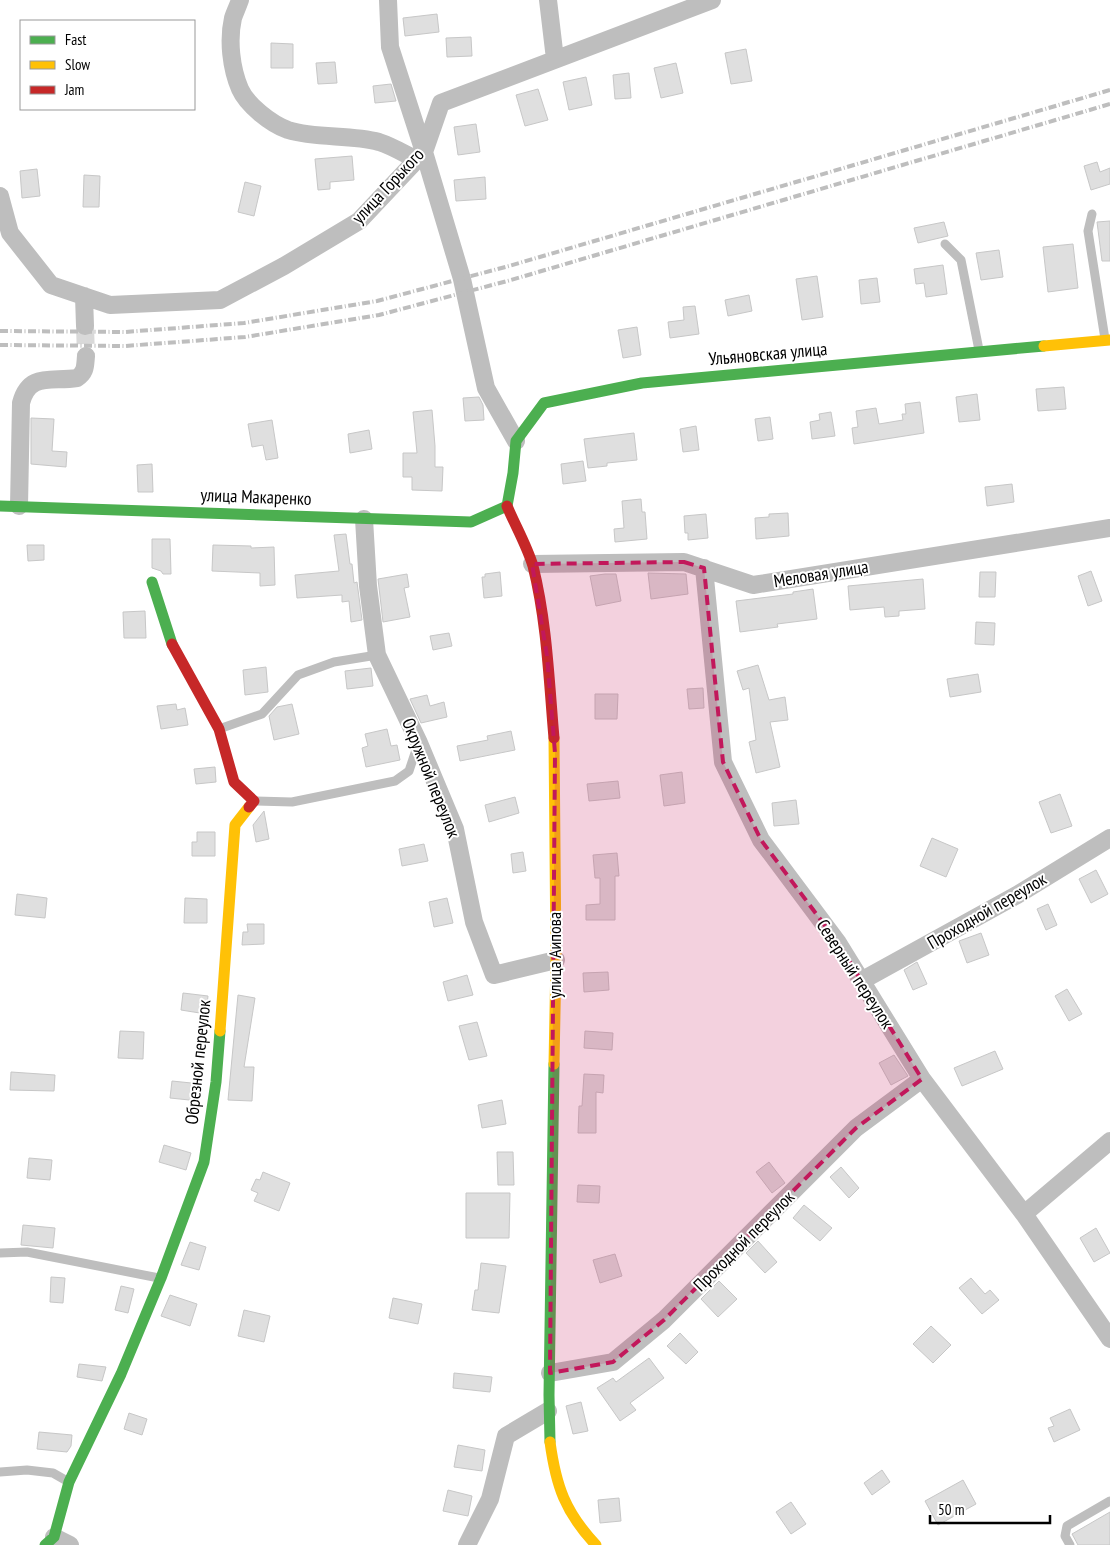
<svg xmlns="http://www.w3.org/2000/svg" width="1110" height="1545" viewBox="0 0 1110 1545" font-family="'PT Sans Narrow',sans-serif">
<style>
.building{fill:#dfdfdf;stroke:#c7c7c7}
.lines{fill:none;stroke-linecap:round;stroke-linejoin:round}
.street-tunnel{stroke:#d9d9d9;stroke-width:18;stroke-dasharray:18 9;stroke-linecap:butt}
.lane{stroke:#bebebe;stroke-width:9}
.street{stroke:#bebebe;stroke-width:18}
.fast{stroke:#4caf50;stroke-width:11}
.slow{stroke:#ffc107;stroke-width:11}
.jam{stroke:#c62828;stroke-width:11}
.rail{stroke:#bebebe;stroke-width:4;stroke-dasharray:8 2.5 1 2.5;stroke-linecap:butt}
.marked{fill:#c2185b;fill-opacity:0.2;stroke:#c2185b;stroke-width:4;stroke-dasharray:10 6;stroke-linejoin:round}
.labels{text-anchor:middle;stroke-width:4;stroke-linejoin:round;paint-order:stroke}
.street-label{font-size:18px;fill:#000;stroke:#fff}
</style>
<rect width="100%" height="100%" fill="#fff"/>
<path class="building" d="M437,14L439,32L405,36L403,18Z
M471,37L472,56L447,57L446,38Z
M271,43L293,44V68H271Z
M746,49L752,81L731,84L725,53Z
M335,62L337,83L318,84L316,63Z
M676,63L683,93L661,98L654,68Z
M629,73L631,98L615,99L613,75Z
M586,77L592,105L569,110L563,82Z
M391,84L396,101L375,103L373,86Z
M538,89L548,120L525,126L516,95Z
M476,124L480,152L458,155L454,127Z
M352,156L354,180L330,182V189L318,190L315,159Z
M1097,162L1100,172L1110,168V184L1091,190L1084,166Z
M37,169L40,196L22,198L20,171Z
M84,175L100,176L99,207H83Z
M485,177L486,199L456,201L454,180Z
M245,182L261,186L254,216L238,212Z
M1110,221V261H1102L1097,222Z
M944,222L948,236L918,243L914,228Z
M1073,244L1078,288L1048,292L1043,247Z
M999,250L1003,277L981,280L976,253Z
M943,265L947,294L926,297L924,283L916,284L914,269Z
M817,276L823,317L802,320L796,279Z
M877,278L880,302L861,304L859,280Z
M749,295L752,311L728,316L725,300Z
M695,306L699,334L670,338L668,322L684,320L683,307Z
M637,327L641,355L623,358L618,330Z
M1064,387L1066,409L1038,411L1036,389Z
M977,394L980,420L959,422L956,397Z
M479,397L483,405L484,420L465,421L463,398Z
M920,402L924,433L854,444L852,428L858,427L856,411L876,408L879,424L903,420L902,414H906L905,404Z
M432,410L435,446V467H443L442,491L412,490V477H403V453H417L413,412Z
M831,412L835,436L812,439L810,422L820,420L819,414Z
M770,417L773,439L758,441L755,419Z
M31,418L54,419L52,451L67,452L66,467L31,464Z
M272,420L278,458L266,460L263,445L252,447L248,424Z
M696,426L699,450L683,452L680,429Z
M369,430L372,449L350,453L348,434Z
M634,433L637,460L607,463V466L588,468L584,439Z
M583,461L586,481L563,484L561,464Z
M152,464L153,492H138L137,465Z
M1012,484L1014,502L987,506L985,487Z
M641,499L642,512H645L647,539L615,542L614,529L624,528L622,501Z
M788,513L789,536L756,539L755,518L769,517V514Z
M706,514L708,538L688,540V533H685L684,516Z
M346,534L350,564H352L354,583L357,582L362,620L351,622L349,601L342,602V595L297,598L295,575L339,571L334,535Z
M152,539H170L171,574H163L161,571L152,568Z
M27,545H44V560L28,561Z
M213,545L251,546V548L274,547L275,585L260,586V573L212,571Z
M1091,571L1102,601L1088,606L1078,576Z
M500,572L502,596L484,598L482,577H485V574Z
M980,572H996L995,597H979Z
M648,573L686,574L688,594L651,599Z
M407,574L409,587L404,588L410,617L383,622L378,579Z
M605,574H616L621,601L596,606L590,576Z
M923,579L925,609L899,611V616L885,617L884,607L850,610L848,586Z
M813,589L817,619L777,624L778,627L740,632L736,601L793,594V592Z
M145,611L146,638H124L123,612Z
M976,622L995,623L994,645L975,644Z
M449,633L452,646L433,650L430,636Z
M758,665L769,700L785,697L788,720L770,722L780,767L756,773L749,742L756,740L749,688L743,690L737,671Z
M266,667L268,692L245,695L243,670Z
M371,668L373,686L347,689L345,671Z
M978,674L981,692L950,697L947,679Z
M703,688L704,708L689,709L687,689Z
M595,694H618L617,719H595Z
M427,695L430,706L444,702L447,717L421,723L410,699Z
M176,704L177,710L185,708L188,725L161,729L157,706Z
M292,704L299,734L274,740L269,716L277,707Z
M387,729L391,746L397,745L400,760L366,767L362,748L368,746L365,734Z
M511,731L515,750L460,761L457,746L488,740L487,736Z
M215,767L216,782L196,784L194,769Z
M682,772L685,803L664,806L660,775Z
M618,781L620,798L589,801L587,784Z
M1060,794L1072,826L1051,833L1039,802Z
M515,797L519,813L489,822L485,805Z
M796,800L799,824L774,826L772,803Z
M264,811L269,839L256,842L253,825Z
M197,832H215V856H192V842H197Z
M932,838L958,849L946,877L920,866Z
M424,844L428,861L402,866L399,849Z
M523,852L526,871L513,873L511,854Z
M617,853L619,876H615V920H586V905L600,904V878H595L593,855Z
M1096,870L1108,894L1091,903L1079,879Z
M17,894L47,898L45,918L15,915Z
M185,898L207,899V923H184Z
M447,898L453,923L434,927L429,902Z
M1048,904L1057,925L1046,930L1037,909Z
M247,924H264V944L242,945L243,932H248Z
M981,933L989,955L967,963L959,941Z
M917,962L927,984L913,990L904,970Z
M608,972L609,990L584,992L583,973Z
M467,975L473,995L448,1001L443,982Z
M1067,989L1082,1014L1069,1021L1055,996Z
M183,993L208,996L206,1014L181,1010Z
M238,995L255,998L244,1067H254L252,1101L228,1100Z
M477,1022L487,1056L469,1060L459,1026Z
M120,1031L144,1032L143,1059L118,1058Z
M585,1031L613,1033L612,1050L584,1048Z
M995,1051L1003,1069L962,1086L954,1068Z
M894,1055L908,1076L891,1085L879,1063Z
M11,1072L55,1075L54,1091L10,1090Z
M584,1074L604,1075L603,1093L596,1092V1133H578L579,1106H582Z
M172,1081L201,1084L199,1101L170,1098Z
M502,1100L506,1124L482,1128L478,1105Z
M164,1145L191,1153L186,1170L159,1162Z
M497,1152H513L514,1185H498Z
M29,1158L52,1160L50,1180L27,1178Z
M769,1162L785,1183L772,1193L756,1172Z
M841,1167L859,1188L849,1198L830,1177Z
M263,1172L290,1183L279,1211L254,1201L258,1193L251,1190L256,1179L260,1180Z
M578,1185L600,1186L599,1203L577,1202Z
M466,1193H510L509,1238H466Z
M804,1205L832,1228L820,1241L793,1218Z
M23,1225L55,1228L53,1248L21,1245Z
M1096,1228L1110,1253L1094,1262L1080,1238Z
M758,1241L777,1262L765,1273L746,1253Z
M190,1242L206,1247L199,1270L181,1265Z
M615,1254L622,1276L600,1283L593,1260Z
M481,1263L506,1266L499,1313L472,1310L475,1290H478Z
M51,1277L65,1278L63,1303L50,1302Z
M971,1278L985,1294L990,1290L999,1300L982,1314L959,1288Z
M719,1281L737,1299L718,1317L701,1299Z
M121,1286L134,1289L128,1313L115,1310Z
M170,1295L197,1304L190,1326L161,1316Z
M393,1298L422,1304L418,1324L389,1318Z
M244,1310L270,1316L264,1342L238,1336Z
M931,1326L951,1345L933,1363L913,1344Z
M680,1333L698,1352L686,1364L667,1346Z
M649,1358L664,1378L630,1403L636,1410L620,1421L597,1388L613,1378L616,1382Z
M79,1364L106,1367L102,1381L77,1377Z
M454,1373L492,1377L490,1392L453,1388Z
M581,1402L588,1431L573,1434L566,1406Z
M1070,1409L1080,1430L1054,1442L1048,1428L1054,1426L1050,1418Z
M129,1413L147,1419L142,1435L124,1429Z
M39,1432L72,1435L71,1446L67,1452L37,1449Z
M458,1445L485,1450L482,1471L454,1467Z
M882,1470L890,1482L872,1495L864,1483Z
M963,1480L976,1504L938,1525L925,1501Z
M448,1490L472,1496L468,1516L443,1511Z
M619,1498L621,1521L600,1523L598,1500Z
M791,1502L806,1524L791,1534L776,1512Z
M1110,1512V1545H1078L1072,1534Z"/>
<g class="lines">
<path class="street-tunnel" d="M85,326L86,356"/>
<path class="lane" d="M1092,214L1088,231L1105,339
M945,244L961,260L979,350
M219,729L262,714L298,675L334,662L377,655
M256,801L292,802L395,781L409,771L418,744
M0,1253L27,1252L159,1278
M0,1472L27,1470L53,1473L67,1481
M1070,1545L1065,1536L1067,1526L1110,1501"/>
<path class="street" d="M240,0C238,6 235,12 233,18C228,40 231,68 240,89C247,105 271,124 288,130C317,139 350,134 379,142C392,146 405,154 417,160
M388,0L390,47L424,152L462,279L486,388L516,441
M548,0L555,59
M0,196L10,233L51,285L110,305L220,300L284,266L359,221L424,152L441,103L712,0
M84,296L85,326
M19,506L21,403C29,372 51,382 77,378C86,372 85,366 86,356
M364,519L368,586L377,655L419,743L455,829L474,922L494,975L556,960
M532,564L684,562L753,585L1110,528
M704,568L723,762L761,840L838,943L922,1079L1024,1214L1110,1339
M861,981L1017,895L1110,838
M1024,1214L1110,1141
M550,1373L613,1362L664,1320L856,1128L922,1079
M54,1537L70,1545
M467,1545L490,1499L506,1436L548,1411"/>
<path class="fast" d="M0,506L471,522L507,506
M507,506L513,473L516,441L544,403L642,383L1044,346
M152,582L172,644
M550,1442L549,1395L554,1064
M45,1545L54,1537L69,1482L121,1374L161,1278L204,1162L216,1082L220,1031"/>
<path class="slow" d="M1044,346L1110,340
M554,738L556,960L554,1064
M220,1031L235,825L249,807
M550,1442C556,1486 565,1512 596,1545"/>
<path class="jam" d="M507,506C515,525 527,546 533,566C547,622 549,681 554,738
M172,644L219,729L234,782L254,801L249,807"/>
<path class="rail" d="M0,331L125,332L244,323L377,301L509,266L1110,90
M0,345L125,346L245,337L379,315L511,280L1110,104"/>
</g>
<path class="marked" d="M684,562L704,568L723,762L761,840L838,943L922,1079L856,1128L664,1320L613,1362L550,1373L555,753L547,656L532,564Z"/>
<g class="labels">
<g class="street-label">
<text transform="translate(388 186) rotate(-47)" y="6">улица Горького</text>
<text transform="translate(768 354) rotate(-5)" y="6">Ульяновская улица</text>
<text transform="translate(256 497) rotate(2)" y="6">улица Макаренко</text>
<text transform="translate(821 574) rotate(-9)" y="6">Меловая улица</text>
<text transform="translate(431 778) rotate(68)" y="6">Окружной переулок</text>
<text transform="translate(987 911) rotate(-30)" y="6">Проходной переулок</text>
<text transform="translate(555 955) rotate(-90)" y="6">улица Аипова</text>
<text transform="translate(855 974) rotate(57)" y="6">Северный переулок</text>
<text transform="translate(198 1062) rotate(-84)" y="6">Обрезной переулок</text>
<text transform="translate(744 1241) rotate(-45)" y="6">Проходной переулок</text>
</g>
</g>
<rect x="20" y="20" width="175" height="90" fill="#ffffff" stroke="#999999"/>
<rect x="30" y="36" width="25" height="8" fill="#4caf50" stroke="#999999"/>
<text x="65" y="45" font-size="15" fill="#000000">Fast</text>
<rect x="30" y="61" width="25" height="8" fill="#ffc107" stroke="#999999"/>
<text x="65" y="70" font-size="15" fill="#000000">Slow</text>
<rect x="30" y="86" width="25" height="8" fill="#c62828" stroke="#999999"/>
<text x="65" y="95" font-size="15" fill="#000000">Jam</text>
<path d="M930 1515v8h120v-8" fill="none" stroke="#000000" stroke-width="2.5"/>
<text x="938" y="1515" font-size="15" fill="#000000" stroke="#ffffff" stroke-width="4" paint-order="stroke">50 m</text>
</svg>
